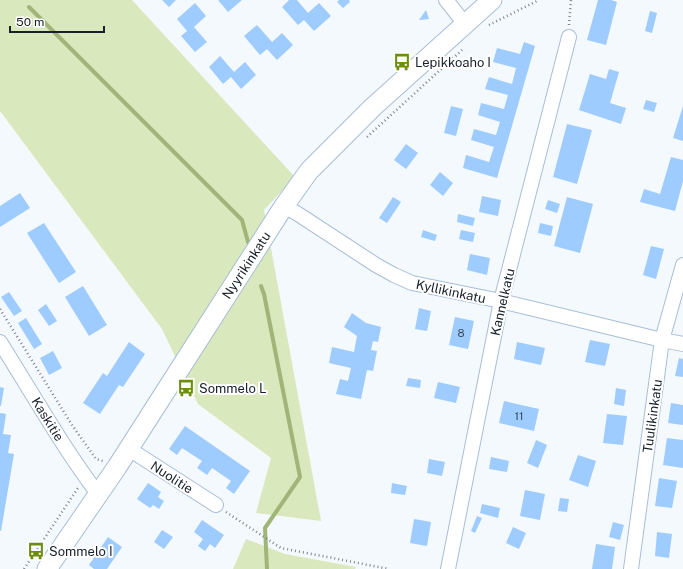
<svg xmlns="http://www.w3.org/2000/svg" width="683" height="569" viewBox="0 0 683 569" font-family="'Public Sans',sans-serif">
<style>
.green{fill:#d9e8bd}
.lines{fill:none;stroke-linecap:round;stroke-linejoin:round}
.stream{stroke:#a0b577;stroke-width:4}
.building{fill:#9eccff}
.street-casing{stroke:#a7bed8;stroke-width:16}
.secondary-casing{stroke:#a7bed8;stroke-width:21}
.path{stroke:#7d848c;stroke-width:2.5;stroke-dasharray:1 3;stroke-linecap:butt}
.street{stroke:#fff;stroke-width:14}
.secondary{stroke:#fff;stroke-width:19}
.labels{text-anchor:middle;stroke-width:4;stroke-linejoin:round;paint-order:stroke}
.number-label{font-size:11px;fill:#3a4b5f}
.poi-label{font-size:13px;fill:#18202a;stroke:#fff;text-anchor:start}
.street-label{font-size:13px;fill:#18202a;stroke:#fff}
</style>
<rect width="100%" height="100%" fill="#f4f9fe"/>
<path class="green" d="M0,0H132L295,177L264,210L321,521L256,513L271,458L198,404L162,329L0,111Z
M246,539L285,554L356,567L355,569H233Z"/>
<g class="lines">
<path class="stream" d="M29,7L242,220L248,242
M261,286L264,294L300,477L265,528L267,569"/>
</g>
<path class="building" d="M162,0H176L169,7Z
M218,0H242L228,12Z
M289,0H297L308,13L319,3L331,16L314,31L304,20L298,25L282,7Z
M339,0H349L350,2L343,8L337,2Z
M598,0H611L617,2L606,45L587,40Z
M195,3L206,16L194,27L207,42L195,52L181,36L187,31L177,19Z
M426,10L429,19L419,20Z
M650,11L657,13L652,33L645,31Z
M257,25L272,42L282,33L293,45L277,60L267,49L260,55L244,36Z
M524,42L535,46L497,178L463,168L466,155L489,162L494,147L471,140L474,129L496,135L500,122L478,115L481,103L504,109L508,95L485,89L489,77L512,84L516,68L493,62L497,48L520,54Z
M220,56L234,72L245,62L256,75L241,89L231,77L223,84L209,67Z
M609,69L619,72L610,103L626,108L621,124L579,110L590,74L606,79Z
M646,100L657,103L654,112L643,109Z
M451,106L463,109L456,136L444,133Z
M683,106V141L673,138Z
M567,124L592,130L577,184L553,177Z
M406,144L418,153L406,169L394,160Z
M671,157L683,160V181L675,211L640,202L644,189L660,194Z
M440,172L453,183L443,196L430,185Z
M20,193L30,208L0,227V206Z
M482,196L501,200L498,216L479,212Z
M393,197L401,202L387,223L379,218Z
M567,197L593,204L580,253L554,246Z
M548,200L560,204L557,213L545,209Z
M458,214L475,218L473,226L457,222Z
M44,223L76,272L59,283L27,233Z
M540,223L553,226L551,236L538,233Z
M423,230L437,235L435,241L421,237Z
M461,230L475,233L473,242L459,239Z
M651,246L664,249L656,279L643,275Z
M470,254L490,258L487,275L467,270Z
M83,286L107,325L89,336L65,297Z
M9,292L22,311L14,316L1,297Z
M46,304L57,321L49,326L38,310Z
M419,308L431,311L427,331L415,329Z
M352,313L366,323L381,327L378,342L373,341L371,350L377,351L373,371L367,370L361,399L336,394L340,379L348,381L351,368L329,363L332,347L354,352L357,336L344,327Z
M455,317L474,321L468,349L449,345Z
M26,318L42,344L34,349L18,323Z
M590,340L610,344L605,366L585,362Z
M129,342L145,354L123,387L119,385L100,414L83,403L103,373L107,376Z
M517,342L545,348L541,365L514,359Z
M53,351L62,368L49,375L40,358Z
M679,358L683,359V377L675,376Z
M408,378L421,380L420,388L406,386Z
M438,382L460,387L456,403L434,398Z
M0,387L4,388L1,406H0Z
M616,388L626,390L624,406L614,404Z
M504,401L539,409L534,431L499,423Z
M671,403L683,405V425L668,423Z
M0,413L6,414L3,434L11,435L8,453L14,454L1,531H0Z
M607,414L627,416L623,445L603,443Z
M185,426L250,471L234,494L226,488L231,481L212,468L207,475L197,468L202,461L182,448L177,455L169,449Z
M667,438L683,440V468L663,465Z
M536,440L547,445L538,468L527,463Z
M578,455L596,461L588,487L569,480Z
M491,457L509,461L507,472L489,469Z
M429,459L445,462L442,476L427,473Z
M659,478L677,481L672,508L655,506Z
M148,483L161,492L158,497L164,501L159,509L153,505L150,508L137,499Z
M392,483L407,486L405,495L391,493Z
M525,490L545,494L540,520L520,516Z
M560,498L569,499L567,512L558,511Z
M482,504L500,508L498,518L480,513Z
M477,516L482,518L475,533L471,531Z
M414,519L431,522L427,546L410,543Z
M202,520L224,535L215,548L210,544L205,551L198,546L203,539L194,532Z
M613,522L624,525L620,540L609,537Z
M513,527L526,533L519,549L506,543Z
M162,530L173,537L164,549L154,542Z
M657,532L672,534L669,558L655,556Z
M108,537L122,547L107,569H94L89,565Z
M596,544L615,547L612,569H592Z"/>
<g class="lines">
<g class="street-casing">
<path id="street" d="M446,0L465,24
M284,206L298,214L376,265L394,275L412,283L501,301L662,340L683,344
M0,342C32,393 62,446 98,494
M129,449L216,505
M448,569L501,301L569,37
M631,569L662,340L683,265"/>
</g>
<g class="secondary-casing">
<path id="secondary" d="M47,569L117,467L284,206L309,171L373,107L492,0"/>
</g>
<path class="path" d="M489,25L539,0
M569,25L571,0
M367,137L462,50
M0,309L72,425L96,459L103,461
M226,512L281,548L389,569
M24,569L78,488"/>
<use href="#street" class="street"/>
<use href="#secondary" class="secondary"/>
</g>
<defs>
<g id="bus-bare" transform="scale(1.38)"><path d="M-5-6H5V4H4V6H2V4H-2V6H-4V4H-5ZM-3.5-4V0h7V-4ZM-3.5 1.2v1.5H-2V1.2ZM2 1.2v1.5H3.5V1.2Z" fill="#6e8d0e" stroke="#fff" stroke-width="2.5" paint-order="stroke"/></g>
</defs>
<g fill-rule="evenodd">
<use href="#bus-bare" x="402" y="62"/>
<use href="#bus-bare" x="186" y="388"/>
<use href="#bus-bare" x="36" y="551"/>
</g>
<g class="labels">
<g class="number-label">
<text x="461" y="337">8</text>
<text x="519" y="420">11</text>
</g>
<g class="poi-label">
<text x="415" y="67">Lepikkoaho I</text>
<text x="199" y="393">Sommelo L</text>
<text x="49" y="556">Sommelo I</text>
</g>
<g class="street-label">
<text transform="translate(246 265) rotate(-57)" y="5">Nyyrikinkatu</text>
<text transform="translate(451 291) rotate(12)" y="5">Kyllikinkatu</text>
<text transform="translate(502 302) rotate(-77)" y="5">Kannelkatu</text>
<text transform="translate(652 416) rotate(-82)" y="5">Tuulikinkatu</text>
<text transform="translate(48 419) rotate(58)" y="5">Kaskitie</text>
<text transform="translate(172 477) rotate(33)" y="5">Nuolitie</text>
</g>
</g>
<path d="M10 26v6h94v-6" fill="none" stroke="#18202a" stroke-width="2"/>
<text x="16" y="26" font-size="12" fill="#18202a" stroke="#ffffff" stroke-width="3" paint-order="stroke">50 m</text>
</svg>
